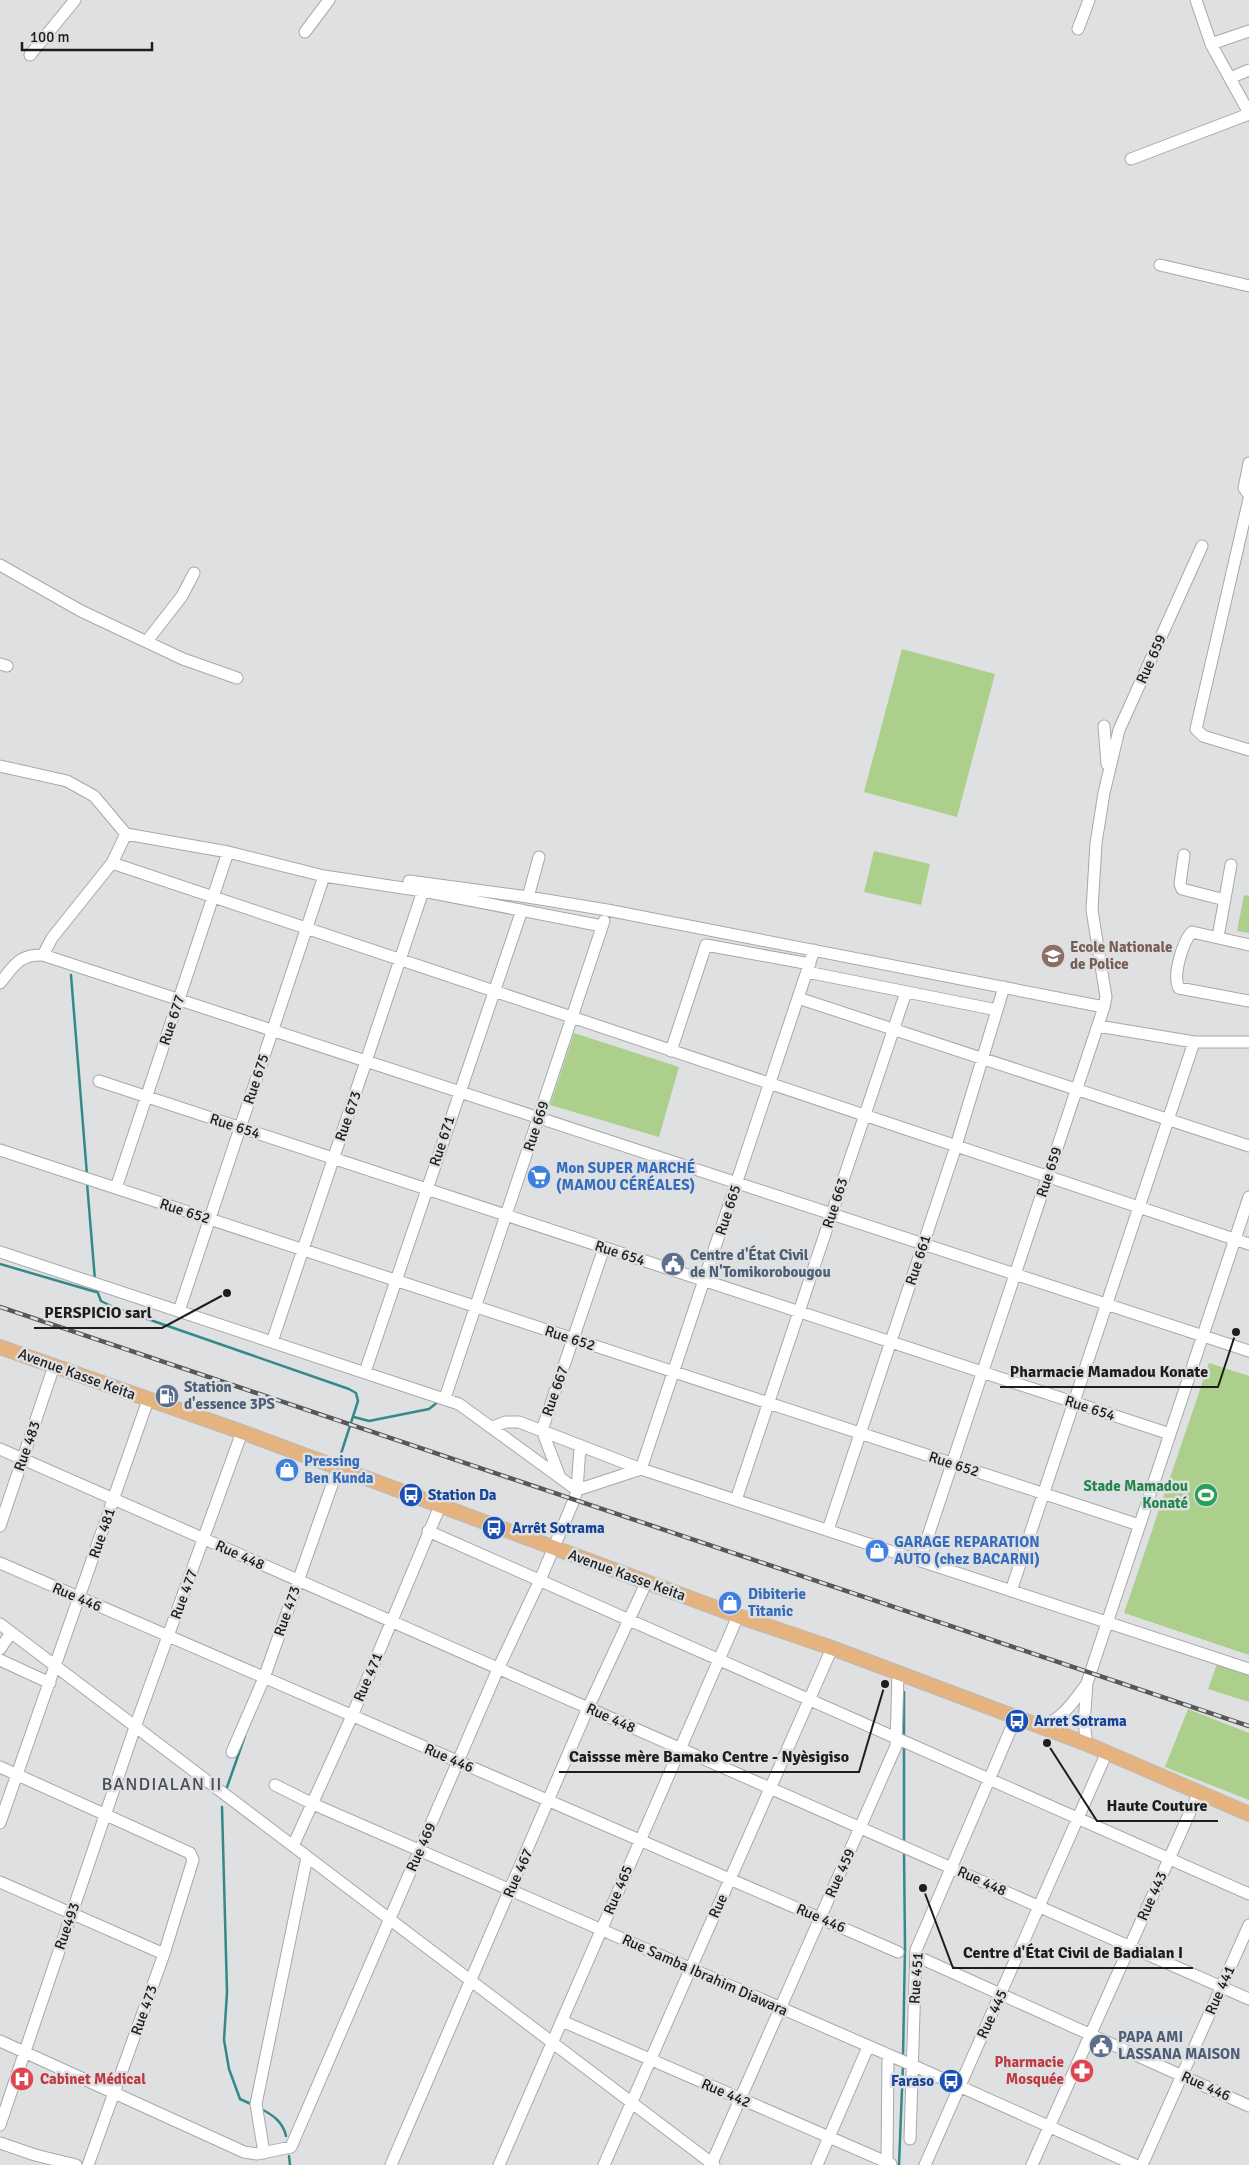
<svg xmlns="http://www.w3.org/2000/svg" width="1249" height="2165" viewBox="0 0 1249 2165" font-family="Signika,sans-serif">
<style>
.garden{fill:#adcf8c}
.lines{fill:none;stroke-linecap:round;stroke-linejoin:round}
.stream{stroke:#35898a;stroke-width:2.5}
.minor-casing{stroke:#a7a8ab;stroke-width:13}
.major-casing{stroke:#bbbbbc;stroke-width:16}
.minor{stroke:#fff;stroke-width:11}
.major{stroke:#e5b380;stroke-width:14}
.rail-casing{stroke:#575759;stroke-width:4.5}
.rail{stroke:#dee0e2;stroke-width:2.5;stroke-dasharray:8;stroke-linecap:butt}
.labels{text-anchor:middle;stroke-width:5;stroke-linejoin:round;paint-order:stroke}
.street-label{font-size:15px;fill:#1d1d1e;stroke:#dee0e2}
.education-label{font-size:15px;font-weight:bold;fill:#785e54;stroke:#dee0e2;text-anchor:start}
.shop-label{font-size:15px;font-weight:bold;fill:#366cbe;stroke:#dee0e2;text-anchor:start}
.service-label{font-size:15px;font-weight:bold;fill:#4e5e75;stroke:#dee0e2;text-anchor:start}
.leisure-label{font-size:15px;font-weight:bold;fill:#27864d;stroke:#dee0e2;text-anchor:end}
.transit-label{font-size:15px;font-weight:bold;fill:#164399;stroke:#dee0e2;text-anchor:start}
.health-label{font-size:15px;font-weight:bold;fill:#be3a42;stroke:#dee0e2;text-anchor:end}
.quarter-label{font-size:18px;letter-spacing:1px;fill:#4c4d50;stroke:#dee0e2}
.leader{fill:none;stroke:#1d1d1e;stroke-width:2}
.callout-dot{fill:#1d1d1e;stroke:#dee0e2;stroke-width:2}
.callout-label{font-size:16px;text-anchor:middle;font-weight:bold;fill:#1d1d1e;stroke:#dee0e2;stroke-width:5;stroke-linejoin:round;paint-order:stroke}
</style>
<rect width="100%" height="100%" fill="#dee0e2"/>
<path class="garden" d="M902,649L995,674L957,817L864,792Z
M874,851L930,864L921,905L864,892Z
M1244,895L1249,896V933L1237,931Z
M574,1033L679,1067L659,1137L550,1105Z
M1209,1363L1249,1376V1655L1124,1613Z
M1218,1661L1249,1671V1702L1208,1689Z
M1188,1709L1249,1733V1800L1165,1767Z"/>
<g class="lines">
<path class="stream" d="M71,975L87,1175
M87,1183L95,1280
M0,1264L96,1292
M96,1288L101,1301L113,1307L349,1389L356,1393L358,1401L338,1463
M354,1417L369,1421L429,1409L439,1401
M904,1738V1692
M904,1746V1843
M226,1790L245,1736
M222,1807L227,1992L224,2040L229,2069L240,2099L251,2104
M903,2058L905,1947L904,1851
M261,2109C273,2115 283,2122 286,2136
M289,2156L290,2165
M899,2165L903,2064"/>
<g class="minor-casing">
<path id="minor" d="M1196,0L1211,44L1249,113
M1078,29L1089,0
M305,32L329,0
M1211,44L1249,31
M30,55L75,0
M1230,78L1249,70
M1131,159L1249,114
M1160,265L1249,286
M1249,463L1244,488L1249,495
M1249,499L1196,729L1203,736L1249,750
M0,565L81,611L183,659L237,678
M147,641L182,596L194,573
M0,664L7,666
M1104,726L1107,764
M0,766L67,781L94,796L126,834
M1184,855L1180,884L1182,889L1225,900
M112,863L1249,1244
M409,881L528,897L607,910L1104,1007
M528,897L539,857
M1218,937L1231,865
M1249,945L1192,932C1183,941 1172,976 1179,988L1249,1001
M43,955L52,938L112,863L126,834L228,852L324,876L423,891L602,926
M807,972L997,1010
M0,983C14,966 19,954 43,955L1249,1351
M798,998L1249,1146
M1098,1026L1194,1042H1249
M671,1051L706,945L810,964
M99,1081L1170,1434
M0,1150L1139,1525
M116,1188L228,852
M0,1252L459,1404L577,1490L641,1469L814,950
M179,1311L324,876
M272,1342L423,891
M365,1372L522,910
M445,1398L604,921
M492,1427L506,1422H519L641,1469L1249,1669
M0,1449L1249,1999
M559,1475L542,1430L604,1248
M736,1500L906,992
M0,1526L54,1366
M828,1530L956,1146L1004,987
M428,1531L1249,1894
M920,1560L1104,1007L1106,997L1092,910L1096,843L1104,793L1119,730L1202,546
M0,1563L898,1952
M1011,1591L1194,1042
M0,1624L714,2165
M0,1649L11,1633
M0,1660L50,1683
M1041,1726C1062,1720 1073,1702 1086,1685
M1087,1744L1084,1723L1087,1683L1249,1197
M232,1752L264,1678L338,1468
M0,1767L190,1853L193,1860L164,1954L88,2165
M275,1785L313,1804L912,2065L1135,2165
M0,1823L148,1400
M293,1846L352,1716L440,1506
M0,1882L164,1954
M916,1956L1249,2106
M562,2021L891,2164
M0,2041L244,2152L257,2154L291,2147L498,1669L540,1580L574,1500L577,1490L580,1447
M0,2125L135,1727L242,1432
M910,2139L916,1950L1016,1717
M0,2143L35,2155L76,2165
M264,2153L256,2104L307,1857
M887,2162L888,2055
M391,2165L588,1708L647,1581
M499,2165L738,1616
M604,2165L832,1648
M711,2165L896,1746L898,1673
M817,2165L868,2047
M925,2165L1107,1752
M1032,2165L1199,1792
M1142,2165L1249,1925"/>
</g>
<g class="major-casing">
<path id="major" d="M0,1347L242,1432L738,1616L832,1648L1087,1744L1249,1814"/>
</g>
<use href="#minor" class="minor"/>
<use href="#major" class="major"/>
<g class="rail-casing">
<path id="rail" d="M0,1307L1249,1726"/>
</g>
<use href="#rail" class="rail"/>
</g>
<defs>
<g id="university-disc" transform="scale(1.25)"><circle r="9.5" fill="#8d6e63" stroke="#dee0e2"/><path d="M0-5L7-2L0 1L-7-2ZM-4 1L0 2.5L4 1V4Q0 6-4 4Z" fill="#fff"/></g>
<g id="supermarket-disc" transform="scale(1.25)"><circle r="9.5" fill="#3f7fe0" stroke="#dee0e2"/><path d="M-6-5.5h2.5l.6 2H6L4.5 2H-2.5L-4.4-4H-6ZM-1.5 3.2a1.3 1.3 0 1 0 .1 0ZM3 3.2a1.3 1.3 0 1 0 .1 0Z" fill="#fff"/></g>
<g id="civic-disc" transform="scale(1.25)"><circle r="9.5" fill="#5c6f8a" stroke="#dee0e2"/><path d="M-.6-6.5H3V-4.5H.6V-3L4-1V1h2V6H-6V1h2V-1L-.6-3ZM-1.2 2.5V6h2.4V2.5Z" fill="#fff"/></g>
<g id="fuel-disc" transform="scale(1.25)"><circle r="9.5" fill="#5c6f8a" stroke="#dee0e2"/><path d="M-5.5-6h7V0h2V4h1.3V-2.5L3-4.5l.8-.8L6-3V5H2.5V1h-1V6h-7ZM-4.2-4.7v3.2H.2V-4.7Z" fill="#fff"/></g>
<g id="shop-disc" transform="scale(1.25)"><circle r="9.5" fill="#3f7fe0" stroke="#dee0e2"/><path d="M-5-2.5h2.3a2.7 3.5 0 0 1 5.4 0H5L5.5 6h-11ZM-1.5-2.5h3a1.5 2.3 0 0 0-3 0Z" fill="#fff"/></g>
<g id="bus-disc" transform="scale(1.25)"><circle r="9.5" fill="#1a4fb4" stroke="#dee0e2"/><path d="M-5-6H5V4H4V6H2V4H-2V6H-4V4H-5ZM-3.5-4V0h7V-4ZM-3.5 1.2v1.5H-2V1.2ZM2 1.2v1.5H3.5V1.2Z" fill="#fff"/></g>
<g id="stadium-disc" transform="scale(1.25)"><circle r="9.5" fill="#2e9e5b" stroke="#dee0e2"/><path d="M0-5a6.5 5 0 1 0 0 10a6.5 5 0 1 0 0-10ZM-3.5-1.8h7v3.6h-7Z" fill="#fff"/></g>
<g id="pharmacy-disc" transform="scale(1.25)"><circle r="9.5" fill="#e0444e" stroke="#dee0e2"/><path d="M-2-6h4v4h4v4h-4v4h-4v-4h-4v-4h4Z" fill="#fff"/></g>
<g id="hospital-disc" transform="scale(1.25)"><circle r="9.5" fill="#e0444e" stroke="#dee0e2"/><path d="M-5-5h3v3.5h4V-5h3V5h-3V1.5h-4V5h-3Z" fill="#fff"/></g>
</defs>
<g fill-rule="evenodd">
<use href="#university-disc" x="1053" y="956"/>
<use href="#supermarket-disc" x="539" y="1177"/>
<use href="#civic-disc" x="673" y="1264"/>
<use href="#fuel-disc" x="167" y="1396"/>
<use href="#shop-disc" x="287" y="1470"/>
<use href="#bus-disc" x="411" y="1495"/>
<use href="#stadium-disc" x="1206" y="1495"/>
<use href="#bus-disc" x="494" y="1528"/>
<use href="#shop-disc" x="877" y="1551"/>
<use href="#shop-disc" x="730" y="1603"/>
<use href="#bus-disc" x="1017" y="1721"/>
<use href="#civic-disc" x="1101" y="2046"/>
<use href="#pharmacy-disc" x="1082" y="2071"/>
<use href="#hospital-disc" x="22" y="2079"/>
<use href="#bus-disc" x="951" y="2081"/>
</g>
<g class="labels">
<g class="street-label">
<text transform="translate(1151 659) rotate(-66)" y="5">Rue 659</text>
<text transform="translate(172 1020) rotate(-72)" y="5">Rue 677</text>
<text transform="translate(256 1079) rotate(-72)" y="5">Rue 675</text>
<text transform="translate(348 1116) rotate(-71)" y="5">Rue 673</text>
<text transform="translate(235 1126) rotate(18)" y="5">Rue 654</text>
<text transform="translate(536 1126) rotate(-72)" y="5">Rue 669</text>
<text transform="translate(442 1141) rotate(-72)" y="5">Rue 671</text>
<text transform="translate(1049 1172) rotate(-72)" y="5">Rue 659</text>
<text transform="translate(835 1203) rotate(-72)" y="5">Rue 663</text>
<text transform="translate(728 1210) rotate(-72)" y="5">Rue 665</text>
<text transform="translate(185 1211) rotate(18)" y="5">Rue 652</text>
<text transform="translate(620 1253) rotate(18)" y="5">Rue 654</text>
<text transform="translate(918 1260) rotate(-72)" y="5">Rue 661</text>
<text transform="translate(570 1338) rotate(18)" y="5">Rue 652</text>
<text transform="translate(77 1374) rotate(20)" y="5">Avenue Kasse Keita</text>
<text transform="translate(555 1391) rotate(-71)" y="5">Rue 667</text>
<text transform="translate(1090 1408) rotate(18)" y="5">Rue 654</text>
<text transform="translate(27 1446) rotate(-71)" y="5">Rue 483</text>
<text transform="translate(954 1464) rotate(18)" y="5">Rue 652</text>
<text transform="translate(102 1533) rotate(-71)" y="5">Rue 481</text>
<text transform="translate(240 1555) rotate(24)" y="5">Rue 448</text>
<text transform="translate(627 1575) rotate(20)" y="5">Avenue Kasse Keita</text>
<text transform="translate(184 1594) rotate(-70)" y="5">Rue 477</text>
<text transform="translate(77 1597) rotate(23)" y="5">Rue 446</text>
<text transform="translate(287 1611) rotate(-71)" y="5">Rue 473</text>
<text transform="translate(368 1677) rotate(-67)" y="5">Rue 471</text>
<text transform="translate(611 1718) rotate(24)" y="5">Rue 448</text>
<text transform="translate(449 1758) rotate(23)" y="5">Rue 446</text>
<text transform="translate(421 1847) rotate(-66)" y="5">Rue 469</text>
<text transform="translate(518 1873) rotate(-66)" y="5">Rue 467</text>
<text transform="translate(840 1873) rotate(-66)" y="5">Rue 459</text>
<text transform="translate(982 1881) rotate(24)" y="5">Rue 448</text>
<text transform="translate(618 1890) rotate(-67)" y="5">Rue 465</text>
<text transform="translate(1152 1896) rotate(-66)" y="5">Rue 443</text>
<text transform="translate(718 1906) rotate(-66)" y="5">Rue</text>
<text transform="translate(821 1918) rotate(23)" y="5">Rue 446</text>
<text transform="translate(67 1926) rotate(-71)" y="5">Rue493</text>
<text transform="translate(705 1975) rotate(24)" y="5">Rue Samba Ibrahim Diawara</text>
<text transform="translate(916 1978) rotate(-86)" y="5">Rue 451</text>
<text transform="translate(1220 1990) rotate(-66)" y="5">Rue 441</text>
<text transform="translate(144 2010) rotate(-71)" y="5">Rue 473</text>
<text transform="translate(992 2014) rotate(-65)" y="5">Rue 445</text>
<text transform="translate(1206 2086) rotate(24)" y="5">Rue 446</text>
<text transform="translate(726 2093) rotate(23)" y="5">Rue 442</text>
</g>
<g class="education-label">
<text x="1070" y="952">Ecole Nationale<tspan x="1070" dy="17">de Police</tspan></text>
</g>
<g class="shop-label">
<text x="556" y="1173">Mon SUPER MARCHÉ<tspan x="556" dy="17">(MAMOU CÉRÉALES)</tspan></text>
<text x="304" y="1466">Pressing<tspan x="304" dy="17">Ben Kunda</tspan></text>
<text x="894" y="1547">GARAGE REPARATION<tspan x="894" dy="17">AUTO (chez BACARNI)</tspan></text>
<text x="748" y="1599">Dibiterie<tspan x="748" dy="17">Titanic</tspan></text>
</g>
<g class="service-label">
<text x="690" y="1260">Centre d'État Civil<tspan x="690" dy="17">de N'Tomikorobougou</tspan></text>
<text x="184" y="1392">Station<tspan x="184" dy="17">d'essence 3PS</tspan></text>
<text x="1118" y="2042">PAPA AMI<tspan x="1118" dy="17">LASSANA MAISON</tspan></text>
</g>
<g class="leisure-label">
<text x="1188" y="1491">Stade Mamadou<tspan x="1188" dy="17">Konaté</tspan></text>
</g>
<g class="transit-label">
<text x="428" y="1500">Station Da</text>
<text x="512" y="1533">Arrêt Sotrama</text>
<text x="1034" y="1726">Arret Sotrama</text>
<text x="934" y="2086" text-anchor="end">Faraso</text>
</g>
<g class="health-label">
<text x="1064" y="2067">Pharmacie<tspan x="1064" dy="17">Mosquée</tspan></text>
<text x="40" y="2084" text-anchor="start">Cabinet Médical</text>
</g>
<g class="quarter-label">
<text x="162" y="1790">BANDIALAN II</text>
</g>
</g>
<path class="leader" d="M227 1293L162 1328H34M1236 1332L1218 1387H1000M885 1684L859 1772H559M1047 1743L1097 1821H1218M923 1888L953 1968H1193"/>
<g class="callout-dot">
<circle cx="227" cy="1293" r="5"/>
<circle cx="1236" cy="1332" r="5"/>
<circle cx="885" cy="1684" r="5"/>
<circle cx="1047" cy="1743" r="5"/>
<circle cx="923" cy="1888" r="5"/>
</g>
<g class="callout-label">
<text x="98" y="1318">PERSPICIO sarl</text>
<text x="1109" y="1377">Pharmacie Mamadou Konate</text>
<text x="709" y="1762">Caissse mère Bamako Centre - Nyèsigiso</text>
<text x="1157" y="1811">Haute Couture</text>
<text x="1073" y="1958">Centre d'État Civil de Badialan I</text>
</g>
<path d="M22 42v8h130v-8" fill="none" stroke="#1d1d1e" stroke-width="2.5"/>
<text x="30" y="42" font-size="15" fill="#1d1d1e" stroke="#dee0e2" stroke-width="4" paint-order="stroke">100 m</text>
</svg>
